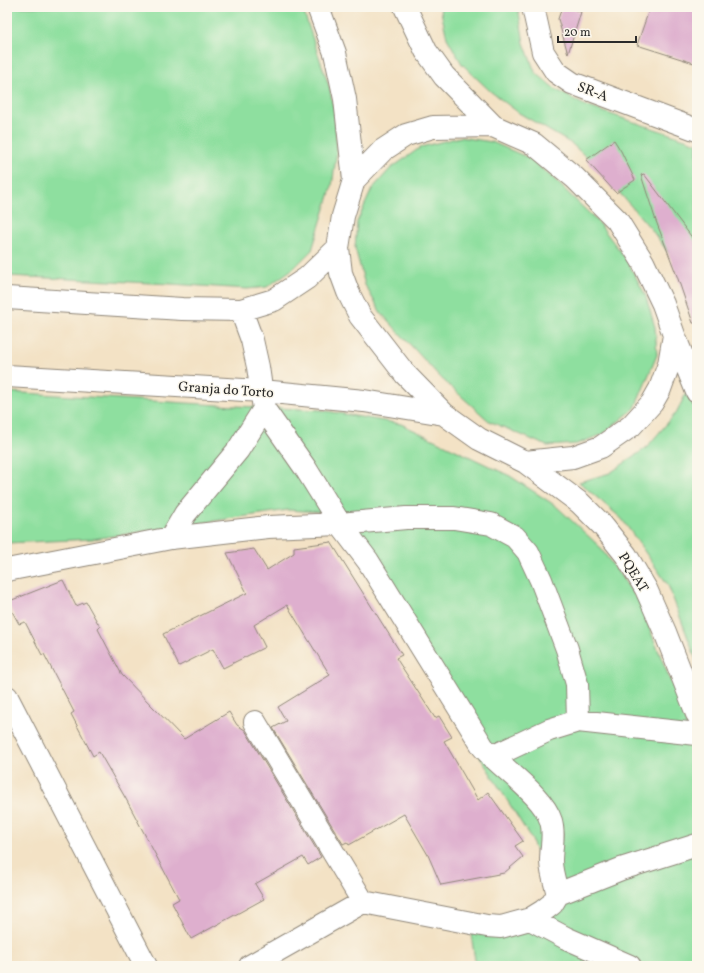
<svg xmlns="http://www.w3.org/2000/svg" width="704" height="973" viewBox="0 0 704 973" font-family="Vollkorn,serif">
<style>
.green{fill:#8edf9f;stroke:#5c8565}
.building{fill:#deafce}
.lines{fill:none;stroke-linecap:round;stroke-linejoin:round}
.minor-casing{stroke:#8f8678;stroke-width:24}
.minor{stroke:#fff;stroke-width:22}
.labels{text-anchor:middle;stroke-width:3;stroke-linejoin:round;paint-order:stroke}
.street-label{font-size:14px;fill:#2b2b2b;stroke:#fbf7ec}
</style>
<rect width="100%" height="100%" fill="#fbf7ec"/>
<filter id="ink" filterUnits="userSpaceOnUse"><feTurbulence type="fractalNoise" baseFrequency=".025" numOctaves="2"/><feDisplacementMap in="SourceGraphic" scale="8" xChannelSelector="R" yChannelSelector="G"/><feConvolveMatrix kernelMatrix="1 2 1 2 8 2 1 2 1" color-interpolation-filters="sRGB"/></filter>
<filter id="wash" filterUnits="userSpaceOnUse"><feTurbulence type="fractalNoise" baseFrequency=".012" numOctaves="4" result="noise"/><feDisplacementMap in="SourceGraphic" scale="16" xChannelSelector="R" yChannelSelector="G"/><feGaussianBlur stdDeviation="0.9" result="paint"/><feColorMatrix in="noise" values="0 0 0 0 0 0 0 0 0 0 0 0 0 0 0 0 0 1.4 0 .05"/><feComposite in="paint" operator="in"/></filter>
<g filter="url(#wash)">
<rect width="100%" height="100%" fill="#f3e2c5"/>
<path class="green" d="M7,7H302L329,86L334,110L337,150L332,186L312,250L294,268L267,287L247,289L171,284L7,276Z
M440,7H518L524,43L535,72L555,89L586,106L697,143V318L670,255L651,229L598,168L572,144L519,113L490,91L462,64L447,38Z
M460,137L492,142L529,158L555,180L598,222L626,259L645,294L655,327L657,355L635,408L603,434L577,444L547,446L489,421L441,378L381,313L365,285L355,248L357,222L372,189L390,169L421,147Z
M689,388L697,412V662L668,585L622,519L579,482L610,473L646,448L676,413Z
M7,392L235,406L321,410L401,424L510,476L556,506L599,546L638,600L673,687L697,756V966H476L468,916L497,924L550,896L532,840L467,736L335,513L288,510L93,539L7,543Z"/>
<g id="blocks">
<path class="building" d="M562,7H568L581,12L568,54L558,19Z
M650,7H697V64L637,45Z
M614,140L621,151L635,180L616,193L586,160Z
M644,174L697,244V323H693L677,276L656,221L641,175Z
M331,542L402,655L396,658L435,718L439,716L452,737L444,741L478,800L488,792L523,841L515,846L523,857L504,873L441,885L428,855L404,814L349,845L347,842L343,844L273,728L286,721L278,707L330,675L287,605L254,625L265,647L223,668L213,649L179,666L163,634L247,593L227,553L254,549L267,570L294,553V547Z
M63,580L76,606L86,602L100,627L98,629L122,675L184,739L229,712L237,725L245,730L321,857L308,865L303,857L255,884L264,899L191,939L172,903L179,899L126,799L99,752L93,756L71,714L74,712L44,654L42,655L25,622L19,624L7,602Z"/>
</g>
</g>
<g filter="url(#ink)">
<use href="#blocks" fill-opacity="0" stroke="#8f8678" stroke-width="1"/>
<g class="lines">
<g class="minor-casing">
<path id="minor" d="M318,7L335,53L345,99L354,180
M405,7L426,51L444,76L493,126L534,144L575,178L617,220L643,262L663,304L674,335L669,364L660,389L652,403L631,426L601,447L573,457L525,462L479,439L444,414L405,374L360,316L348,292L341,273L338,248L343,216L354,180L383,150L406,135L433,127L493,126
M533,7L543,52L556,72L572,83L697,130
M7,298L182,309L241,310L274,300L307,278L338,248
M241,310L252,340L258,367L264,409L306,469L340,524L368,561L483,747C502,769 543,795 551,821C555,834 551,847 551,861C551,872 555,883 558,894
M674,335L697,392
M7,376L262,391L364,401L444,414
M525,462L580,503L602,525L626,555L646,589L665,632L697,714
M171,538L185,514L238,450L264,409
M7,570L171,538L268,527L340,524L406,518H454L491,524L515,537L528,552L541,580L567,649L577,684L578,721
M7,697L146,966
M255,722L363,902
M492,757L549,730L578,721L697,734
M530,919L566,938L630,966
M250,966L363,902L487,926L501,927L530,919L543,911L552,904L558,894L621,869L697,845"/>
</g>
<use href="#minor" class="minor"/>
</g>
</g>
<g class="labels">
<g class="street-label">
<text transform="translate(593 91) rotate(21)" y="5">SR-A</text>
<text transform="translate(226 389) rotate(4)" y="5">Granja do Torto</text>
<text transform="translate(634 572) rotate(58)" y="5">PQEAT</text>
</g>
</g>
<rect width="704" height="973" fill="none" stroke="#fbf7ec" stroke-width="24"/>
<path d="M558 36v6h78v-6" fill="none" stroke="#2b2b2b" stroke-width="2"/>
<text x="564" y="36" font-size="12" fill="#2b2b2b" stroke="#fbf7ec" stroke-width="3" paint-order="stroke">20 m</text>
</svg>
